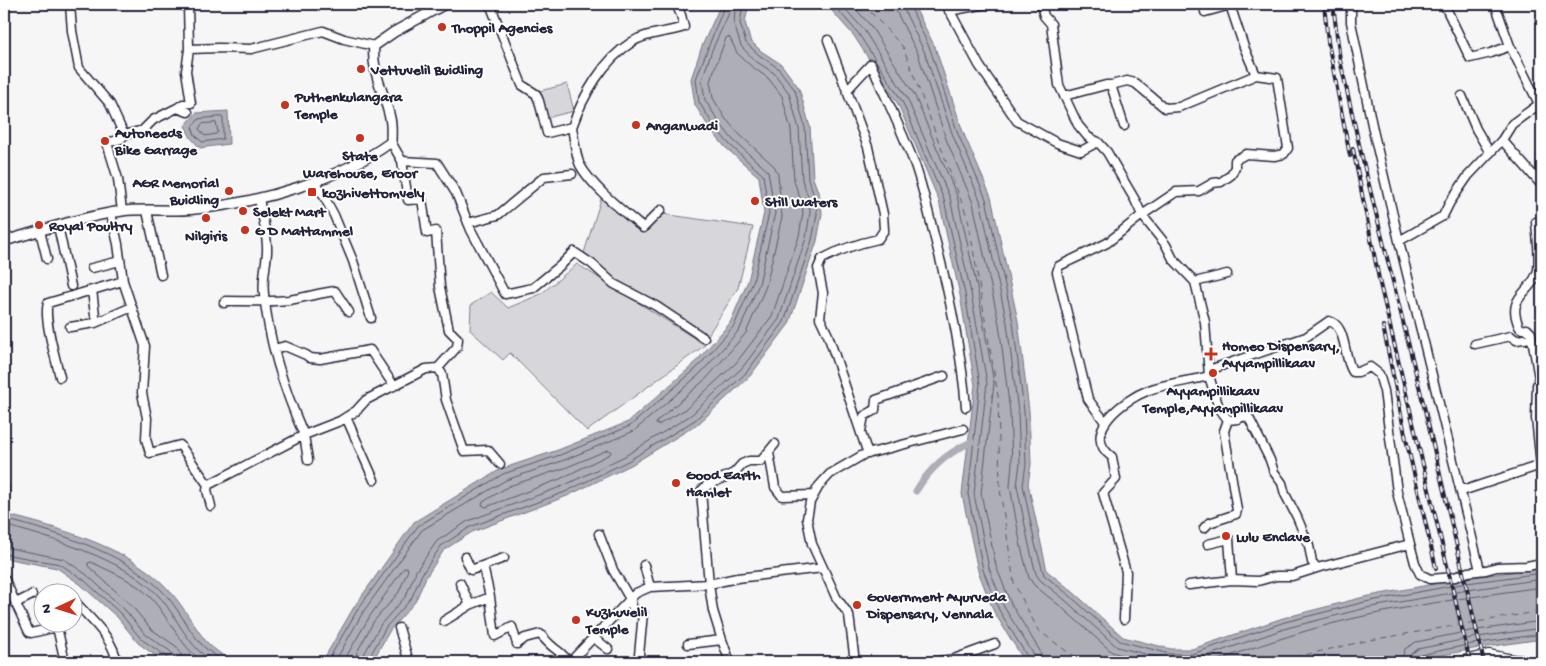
<svg xmlns="http://www.w3.org/2000/svg" width="1546" height="666" viewBox="0 0 1546 666" font-family="'Gochi Hand',sans-serif">
<style>
.green{fill:#d7d7db;stroke:#7c7c8b}
.water{fill:#aeaeb7;stroke:#767685}
.lines{fill:none;stroke-linecap:round;stroke-linejoin:round}
.shore{stroke:#5a5a6d;stroke-width:1}
.canal{stroke:#aeaeb7;stroke-width:7}
.ferry{stroke:#5a5a6d;stroke-width:1;stroke-dasharray:6 5;stroke-linecap:butt}
.minor-casing{stroke:#22223b;stroke-width:11}
.major-casing{stroke:#22223b;stroke-width:12}
.minor{stroke:#fff;stroke-width:8}
.major{stroke:#fff;stroke-width:9}
.rail-casing{stroke:#22223b;stroke-width:4}
.rail{stroke:#fff;stroke-width:2;stroke-dasharray:5.5;stroke-linecap:butt}
.poi-dot{fill:#c8321e;stroke:#fff;stroke-width:2}
.labels{text-anchor:middle;stroke-width:4;stroke-linejoin:round;paint-order:stroke}
.poi-label{font-size:15px;font-weight:bold;fill:#22223b;stroke:#fff;text-anchor:start}
</style>
<rect width="100%" height="100%" fill="#f6f6f7"/>
<filter id="ink" filterUnits="userSpaceOnUse"><feTurbulence type="fractalNoise" baseFrequency=".02" numOctaves="2"/><feDisplacementMap in="SourceGraphic" scale="10" xChannelSelector="R" yChannelSelector="G"/><feConvolveMatrix kernelMatrix="1 2 1 2 8 2 1 2 1" color-interpolation-filters="sRGB"/></filter>
<g filter="url(#ink)">
<path class="green" d="M567,84L574,111L546,118L540,91Z
M601,199L644,231L663,214L753,227L738,288L708,335L661,305L617,281L584,253Z
M577,264L705,345L587,431L510,353L503,360L470,330L471,305L491,292L508,308L541,294Z"/>
<path class="water" d="M721,4H749L745,22L750,40L761,51L781,64L799,88L810,127L813,178L821,200L822,214L817,241L789,324L750,376L698,424L631,465L567,496L472,532L444,550L426,577L415,602L390,630L372,662H322L354,607L414,522L501,469L558,450L628,422L693,365L730,323L748,281L764,213L759,177L725,147L710,129L695,105L691,79L702,46Z
M826,4H913L935,47L963,132L991,197L1018,321L1029,411L1031,464L1028,484L1047,571L1072,591L1123,637L1171,649H1192L1283,618L1364,597L1466,578L1542,568V639L1473,649L1408,662H1025L994,612L978,571L962,494L975,385L960,295L939,201L898,104L854,36Z
M228,111L229,144L200,148L191,138L185,126L196,113Z
M4,514C56,527 125,546 164,585C180,600 191,622 205,640C212,649 223,654 231,662H164L138,643L118,618L80,584L57,568L4,558Z"/>
<g class="lines">
<path class="shore" d="M833,4L858,33L902,101L944,200L965,294L980,384L968,494L983,570L999,610L1028,658L1029,662
M841,4L864,30L907,98L950,198L971,293L987,383L974,494L989,568L1004,607L1034,655L1035,662
M851,4L870,25L914,94L957,196L978,292L994,383L981,493L996,566L1011,604L1040,651L1043,662
M895,4L897,13L918,54L946,139L973,203L999,324L1010,412L1012,463L1010,486L1021,547L1029,578L1035,586L1060,606L1112,652L1146,662
M903,4L904,10L924,51L953,136L980,200L1007,323L1018,412L1020,463L1017,486L1029,545L1036,574L1040,580L1065,600L1117,647L1169,660L1192,661L1287,628L1366,608L1468,590L1542,579
M909,4L930,49L958,134L986,199L1013,322L1024,411L1026,464L1023,485L1035,544L1044,575L1069,595L1120,641L1170,654H1192L1285,622L1365,602L1467,583L1542,573
M728,37L730,38L737,53L751,66L768,78L782,96L791,130L794,181L802,204L803,213L799,236L772,316L736,363L686,409L658,425L656,424L657,421L707,378L746,333L766,286L782,217L778,175L775,167L739,134L725,118L713,98L710,81L726,38Z
M222,117L223,119V139L202,142L195,135L192,127L199,119Z
M216,123L218,132L216,134L205,136L199,129L202,124Z
M608,450L611,451L610,454L560,479L486,507L482,505L483,502L509,486L565,468Z
M4,519C55,532 120,551 159,588C177,604 186,628 203,646C209,652 217,656 224,662
M4,525C51,538 121,558 156,593C172,609 182,634 199,651C203,655 209,658 214,662
M4,547L64,559L87,575L125,610L145,634L170,651L174,656L175,662
M4,554L60,564L84,580L121,614L141,639L166,656L168,662
M182,662L181,654L177,647L151,629L131,605L88,566V563L91,562C112,572 135,581 151,598C169,618 180,645 202,662
M327,662L358,609L418,526L503,474L560,455L630,426L697,368L734,326L753,282L769,213L763,175L729,144L714,126L699,102L696,79L725,4
M335,662L363,612L422,530L506,480L562,461L634,431L701,373L740,329L759,284L775,213L768,171L733,140L719,122L705,100L702,80L712,50L731,9L733,7L731,4
M343,662L370,616L404,568L407,567L408,570L399,592L374,621L357,652L355,662
M362,662L363,656L381,624L406,596L416,571L437,541L468,521L563,486L625,456L691,415L742,368L779,319L806,238L810,213V202L802,180L799,129L789,93L774,73L754,60L741,46L734,24L735,9L734,7L736,4
M368,662L369,658L386,627L411,599L422,574L441,546L470,527L565,492L628,461L695,420L746,373L784,322L812,240L817,214L816,201L808,179L805,128L795,90L778,68L759,55L746,43L740,23L743,4
M1212,662C1264,644 1315,626 1369,615C1426,603 1484,595 1542,587
M1401,662L1405,649L1416,642L1470,631L1542,621
M1408,662L1411,654L1418,649L1471,638L1542,628
M1415,662V658L1420,655L1472,644L1542,634"/>
<path class="canal" d="M916,491C929,469 947,453 971,442"/>
<path class="ferry" d="M863,4L903,47L968,219L998,396L1000,489L1014,583L1038,630L1069,653L1087,662
M1274,662L1370,640L1542,611"/>
<g class="minor-casing">
<path id="minor" d="M70,4L72,31L79,68L110,104L124,135L121,139L107,143L118,179L122,211
M188,4L189,49L219,48L251,49L323,31L344,39L374,46
M490,4L522,85L536,94L539,101L547,133L572,127C583,96 603,60 632,42C648,32 667,33 684,27L681,15L676,4
M946,4L979,65L1017,121L1057,143L1081,151L1098,142
M1041,4L1044,16L1051,24L1059,85L1078,125L1088,137L1098,142L1107,152L1135,200L1142,215L1166,245L1173,259L1195,282L1205,322L1209,376L1219,408L1228,420L1238,419L1244,416L1249,418L1270,460L1274,472L1282,483L1285,494L1297,517L1309,546L1312,562L1317,568L1292,576H1276L1258,581L1232,580L1189,585
M1351,4V22L1373,130L1399,241L1480,570
M1495,4L1510,46L1539,104
M1230,5L1244,47L1256,75
M1445,6L1470,58L1491,53L1510,46
M949,11L986,4
M1205,12L1234,4
M828,40L868,147L883,214L884,230L878,239C860,243 839,250 822,259L818,268L823,293L820,318L828,335L868,454
M847,90L871,64C886,98 902,131 915,165C923,188 928,211 934,235C949,292 961,348 966,407
M1064,96L1106,85H1111L1124,126
M1462,96L1476,129L1490,153
M177,108L183,104L191,103L186,71L189,49
M572,127C574,138 576,157 580,165C592,187 624,212 643,228L661,210
M124,135L143,130L153,120L177,108L188,112
M1502,140L1539,182
M391,142L402,161L437,163L456,193L471,230L505,294L533,288L561,265L574,252L592,264L614,284L656,306L704,338
M402,161L408,200L422,199L427,233L436,231L440,287L449,330L458,339L457,347L438,368
M315,180L334,215L353,261L371,318
M259,199C262,214 268,238 267,252C266,267 262,280 264,294C269,343 284,390 304,435L340,421L356,411L366,400L426,369L438,368L442,374L446,400L464,451L488,450L500,464
M147,211L161,275
M111,214L118,244L123,281L145,346L142,393L147,418L146,439L150,453L180,445L208,485
M468,223L498,215L544,177L572,174
M58,226L71,286
M40,231L47,259
M1399,241L1443,216L1450,202L1468,176L1502,140L1512,124L1542,102
M92,268L120,261
M1195,282L1227,274
M92,290L95,315
M224,303L226,301C247,301 268,302 289,300C304,298 319,293 335,291L349,312
M70,327L95,323L132,307
M1532,338L1531,333L1527,329C1520,330 1519,328 1517,321C1508,295 1534,291 1538,270C1540,254 1537,237 1536,222
M1475,344L1511,336L1516,340L1532,338L1540,384L1542,383
M274,349L285,346L306,355L310,358L320,359L370,350L394,386
M1209,370L1306,337L1329,321C1347,325 1343,358 1353,372H1358L1370,367L1379,374L1384,391L1397,492L1410,544L1317,568
M60,377C56,360 43,318 48,303L123,281
M346,417L374,480
M1105,422L1088,399L1057,272L1059,266L1107,243L1142,215L1176,192L1199,191L1213,183L1221,182L1231,175L1235,167V160L1246,154L1274,156L1284,154L1288,148L1277,78L1256,75L1179,107L1165,108L1135,83L1127,81L1111,85
M861,431L864,416L875,410L876,400L944,376
M769,453L775,487L782,496L814,495
M1459,485L1465,490L1541,465L1536,418L1537,385L1540,384
M4,486V491
M211,506L207,490L208,485L304,435L308,460
M1204,528L1209,523L1236,514L1237,510L1224,431L1228,420
M599,534L613,570L630,599L634,612L643,613L639,655L642,662
M1208,544L1229,539L1232,580
M1410,544L1415,563L1420,574L1430,579L1455,577L1468,572L1486,570L1497,567L1527,566L1542,563
M465,557L471,570L504,558
M644,565L650,587
M483,566L490,597
M823,568L812,544L807,519L810,502L819,486L830,474L863,455L963,429
M4,578L29,632L31,633L57,627L65,662
M460,583L470,605L490,597L495,636L512,627L517,644L525,638L540,634C544,638 548,643 553,647C559,652 564,654 568,662
M72,598C89,619 112,635 117,662
M16,603L32,595
M1124,619L1126,572L1103,493L1116,479L1112,457C1079,432 1125,399 1149,390C1168,383 1190,381 1209,376
M444,621L470,605
M399,628L409,662
M594,638L608,649
M722,640L713,611L709,584L701,491L706,486L734,473L742,464L749,461H761L775,444
M688,644L722,640L730,662
M570,662L636,593L650,587L709,584L737,578L823,568L836,597L849,615L855,662
M933,662L954,659L995,644
M1457,662L1489,654L1512,659L1537,662"/>
</g>
<g class="major-casing">
<path id="major" d="M4,241C43,230 82,217 122,211C146,208 171,212 195,209C259,203 339,180 391,142C391,134 392,126 390,118C385,94 371,72 374,46L394,32L445,4"/>
</g>
<use href="#minor" class="minor"/>
<use href="#major" class="major"/>
<g class="rail-casing">
<path id="rail" d="M1324,4L1328,42L1350,156
M1333,4L1340,60L1361,153L1423,402L1484,662
M1353,149L1380,284L1470,662
M1383,326L1406,439L1436,568"/>
</g>
<use href="#rail" class="rail"/>
</g>
</g>
<g class="poi-dot">
<circle cx="442" cy="27" r="5"/>
<circle cx="361" cy="69" r="5"/>
<circle cx="285" cy="105" r="5"/>
<circle cx="636" cy="125" r="5"/>
<circle cx="360" cy="138" r="5"/>
<circle cx="105" cy="141" r="5"/>
<circle cx="229" cy="191" r="5"/>
<rect x="307" y="187" width="10" height="10" rx="2.5"/>
<circle cx="755" cy="201" r="5"/>
<circle cx="243" cy="211" r="5"/>
<circle cx="206" cy="218" r="5"/>
<circle cx="39" cy="225" r="5"/>
<circle cx="245" cy="230" r="5"/>
<path d="M1208.5 346.5h5v5h5v5h-5v5h-5v-5h-5v-5h5z"/>
<circle cx="1213" cy="373" r="5"/>
<circle cx="676" cy="483" r="5"/>
<circle cx="1226" cy="536" r="5"/>
<circle cx="857" cy="605" r="5"/>
<circle cx="576" cy="620" r="5"/>
</g>
<g class="labels">
<g class="poi-label">
<text x="452" y="32">Thoppil Agencies</text>
<text x="371" y="74">Vettuvelil Buidling</text>
<text x="295" y="101">Puthenkulangara<tspan x="295" dy="17">Temple</tspan></text>
<text x="646" y="130">Anganwadi</text>
<text x="115" y="137">Autoneeds<tspan x="115" dy="17">Bike Garrage</tspan></text>
<text x="360" y="160" text-anchor="middle">State<tspan x="360" dy="17">Warehouse, Eroor</tspan></text>
<text x="219" y="187" text-anchor="end">AGR Memorial<tspan x="219" dy="17">Buidling</tspan></text>
<text x="322" y="197">kozhivettomvely</text>
<text x="765" y="206">Still Waters</text>
<text x="253" y="216">Selekt Mart</text>
<text x="49" y="230">Royal Poultry</text>
<text x="255" y="235">G D Mattammel</text>
<text x="206" y="240" text-anchor="middle">Nilgiris</text>
<text x="1222" y="350">Homeo Dispensary,<tspan x="1222" dy="17">Ayyampillikaav</tspan></text>
<text x="1213" y="395" text-anchor="middle">Ayyampillikaav<tspan x="1213" dy="17">Temple,Ayyampillikaav</tspan></text>
<text x="686" y="479">Good Earth<tspan x="686" dy="17">Hamlet</tspan></text>
<text x="1236" y="541">Lulu Enclave</text>
<text x="867" y="601">Government Ayurveda<tspan x="867" dy="17">Dispensary, Vennala</tspan></text>
<text x="586" y="616">Kuzhuvelil<tspan x="586" dy="17">Temple</tspan></text>
</g>
</g>
<rect width="1546" height="666" fill="none" stroke="#fff" stroke-width="20"/>
<rect x="10" y="10" width="1526" height="646" fill="none" stroke="#22223b" stroke-width="2" filter="url(#ink)"/>
<g transform="translate(58 608) rotate(266)"><circle r="24" fill="#ffffff" stroke="#a7a7b1"/>
<path d="M0-4L9 19L0 12L-9 19Z" fill="#c8321e"/>
<text y="-8" font-size="14" font-weight="bold" text-anchor="middle" fill="#22223b">N</text>
</g>
</svg>
